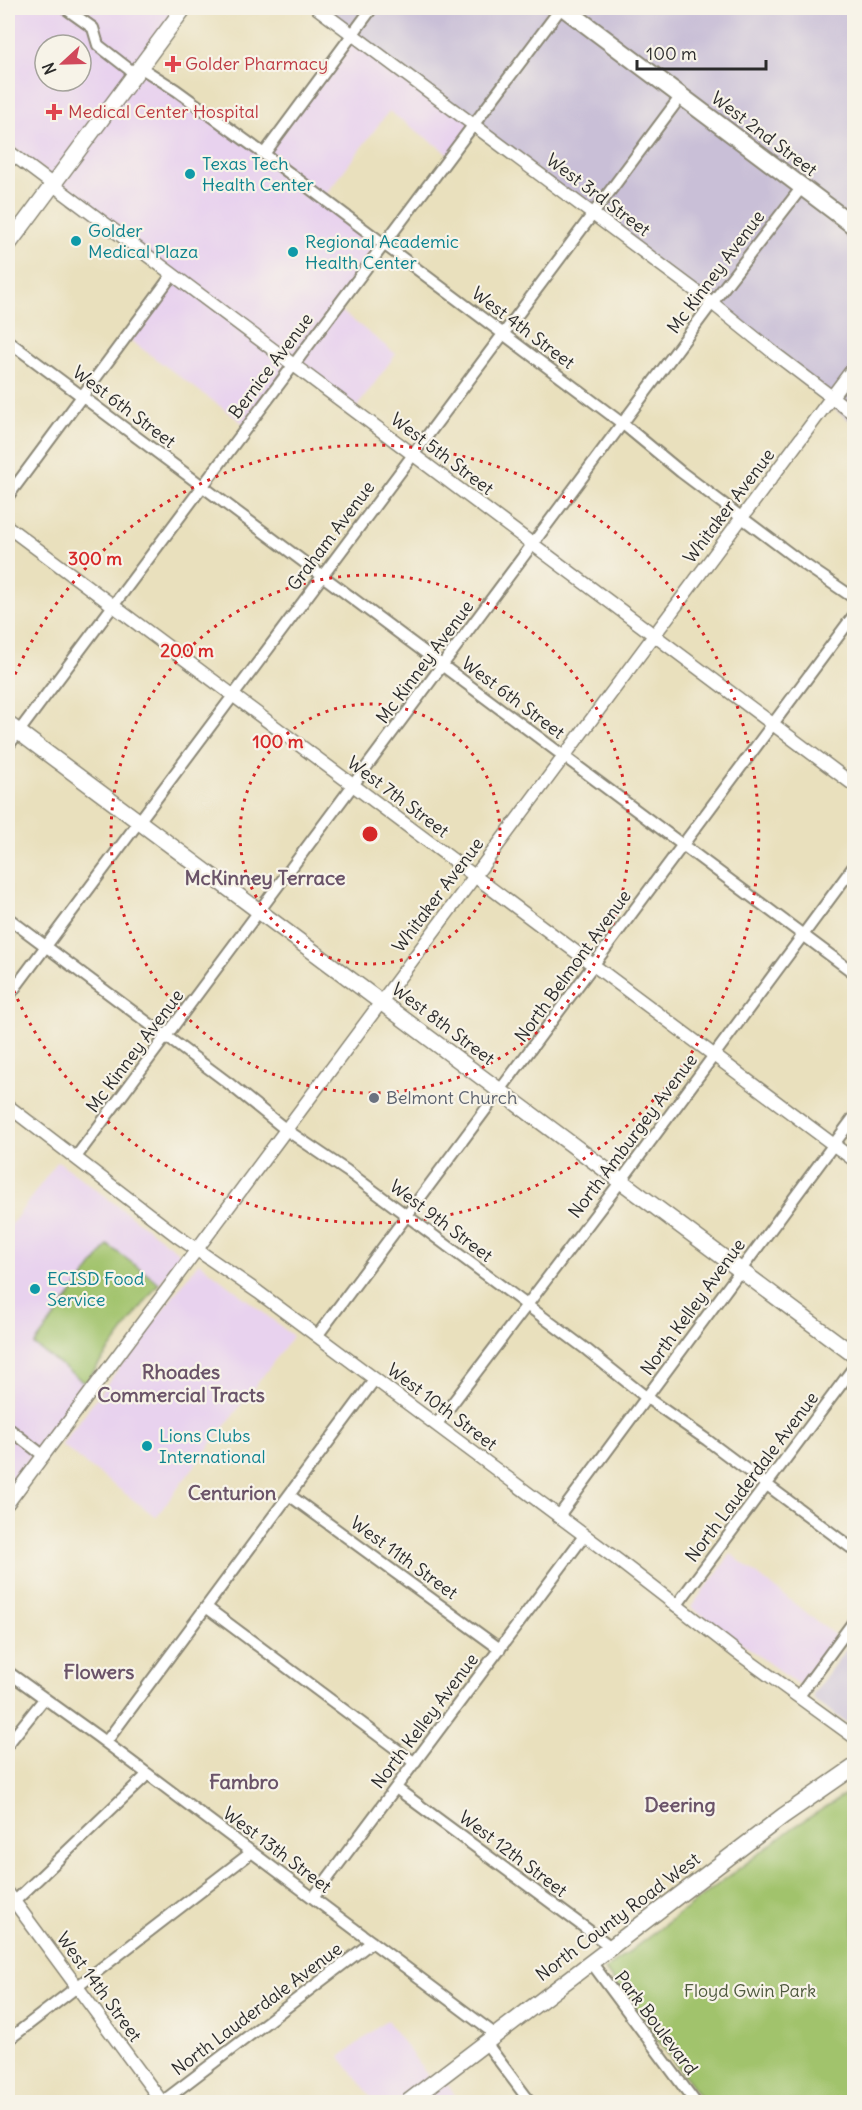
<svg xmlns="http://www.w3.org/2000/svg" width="862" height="2110" viewBox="0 0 862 2110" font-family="Delius,sans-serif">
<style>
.built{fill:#e8d2ee;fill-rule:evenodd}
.industrial{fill:#c9bfd7}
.green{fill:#a1c36c;stroke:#66774c;stroke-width:1.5}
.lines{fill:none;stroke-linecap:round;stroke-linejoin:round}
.minor-casing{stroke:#8a8674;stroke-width:14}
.tertiary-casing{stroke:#8a8674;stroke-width:15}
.secondary-casing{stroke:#8a8674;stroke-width:18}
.primary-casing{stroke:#8a8674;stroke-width:20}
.minor{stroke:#fff;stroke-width:10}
.tertiary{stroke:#fff;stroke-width:12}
.secondary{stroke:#fff;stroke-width:15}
.primary{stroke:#fff;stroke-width:16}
.ring{fill:none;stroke:#d62828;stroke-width:3;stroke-dasharray:3 6}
.health-dot{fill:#e0444e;stroke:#f7f3e8;stroke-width:2}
.culture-dot{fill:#0f9aa8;stroke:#f7f3e8;stroke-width:2}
.worship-dot{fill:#6b7280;stroke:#f7f3e8;stroke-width:2}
.labels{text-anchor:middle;stroke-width:4.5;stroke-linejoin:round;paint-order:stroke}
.health-label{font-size:18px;fill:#be3a42;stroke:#f7f3e8;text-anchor:start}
.street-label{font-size:18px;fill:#2b2b2b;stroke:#f7f3e8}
.culture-label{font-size:18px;fill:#0d838f;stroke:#f7f3e8;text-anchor:start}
.worship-label{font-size:18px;fill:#5b616d;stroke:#f7f3e8;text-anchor:start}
.park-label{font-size:18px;fill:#4e593e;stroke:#f7f3e8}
.neighbourhood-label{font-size:20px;font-weight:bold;fill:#6b5469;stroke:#f7f3e8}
.centre{fill:#d62828;stroke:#f7f3e8;stroke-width:3}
.ring-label{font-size:18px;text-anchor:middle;font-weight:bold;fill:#d62828;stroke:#f7f3e8;stroke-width:4.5;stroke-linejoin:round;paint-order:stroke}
</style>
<rect width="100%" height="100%" fill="#f7f3e8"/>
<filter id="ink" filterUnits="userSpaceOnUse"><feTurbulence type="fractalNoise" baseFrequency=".0167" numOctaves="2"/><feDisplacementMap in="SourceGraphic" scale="12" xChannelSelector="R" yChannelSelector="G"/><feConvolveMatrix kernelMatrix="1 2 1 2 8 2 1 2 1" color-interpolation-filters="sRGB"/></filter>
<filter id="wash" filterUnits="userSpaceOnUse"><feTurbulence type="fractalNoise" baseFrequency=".008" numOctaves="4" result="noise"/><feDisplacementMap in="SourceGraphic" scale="24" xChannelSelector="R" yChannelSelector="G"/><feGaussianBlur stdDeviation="1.35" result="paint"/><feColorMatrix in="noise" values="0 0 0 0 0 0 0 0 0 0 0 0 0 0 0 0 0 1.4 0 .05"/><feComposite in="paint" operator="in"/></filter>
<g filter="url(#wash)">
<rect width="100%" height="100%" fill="#e9e0bd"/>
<path class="built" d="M8,8H179L52,177L8,143ZM45,45H81V81H45Z
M352,34L473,124L450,155L389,111L323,198L383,244L336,307L396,354L354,411L292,365L247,426L126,337L172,275L52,185L141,65L264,154Z
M58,1161L180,1253L179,1257L8,1488V1229Z
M199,1262L293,1336L156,1517L61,1445Z
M731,1554L837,1637L799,1685L691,1607Z
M387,2020L433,2083L442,2077L460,2102H375L340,2057Z"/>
<path class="industrial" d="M317,8H854V424L817,396L711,302Z
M854,1638V1714L847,1723L814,1700L813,1694Z"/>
<path class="green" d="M108,1245L159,1283L85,1383L34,1345Z
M854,1789V2102H704L605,1970L794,1827Z"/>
</g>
<g filter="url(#ink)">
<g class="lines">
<g class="minor-casing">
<path id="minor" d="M65,8L93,28L98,45L134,73
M140,67L176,90L264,154L623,424L681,472L801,562L854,598
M264,154L372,8
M8,341L854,973
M8,496L172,275
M8,746L561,8
M8,918L227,1082L285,1129L347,1171L587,1350L647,1398L707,1440L854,1550
M8,997L681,96
M76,1157L712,303L802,187
M317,1336L854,615
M436,1425L621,1181L854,866
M8,1428L44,1456
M289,1495L500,1649
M558,1517L854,1117
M676,1606L854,1367
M206,1607L415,1763
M8,1672L97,1736L496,2035
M799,1696L854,1621
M106,1742L375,1379
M8,1744L44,1699
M396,1788L611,1947
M313,1898L584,1536
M14,1902L148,1774
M591,1962L695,2102
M8,2040L252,1852
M486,2043L530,2102
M162,2102L372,1942"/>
</g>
<g class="tertiary-casing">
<path id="tertiary" d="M317,8L712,303L774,353L854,414
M8,151L854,785
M8,527L854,1160
M8,1106L177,1236L258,1292L619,1561L738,1653L854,1737
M8,1503L854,367
M8,1893L162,2102"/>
</g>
<g class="secondary-casing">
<path id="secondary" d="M8,245L184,8
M8,724L854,1355
M408,2102L783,1816L854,1767"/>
</g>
<g class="primary-casing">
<path id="primary" d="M564,8L854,226"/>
</g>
<use href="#minor" class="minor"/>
<use href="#tertiary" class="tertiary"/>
<use href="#secondary" class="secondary"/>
<use href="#primary" class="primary"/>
</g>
</g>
<g class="ring">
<circle cx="370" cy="834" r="130"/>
<circle cx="370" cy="834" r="259"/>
<path d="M8 691A389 389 0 1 1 8 977"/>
</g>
<g class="health-dot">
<path d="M170 55h6v6h6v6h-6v6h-6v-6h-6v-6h6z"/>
<path d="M51 103h6v6h6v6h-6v6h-6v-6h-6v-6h6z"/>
</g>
<g class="culture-dot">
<circle cx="190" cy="174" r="6"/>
<circle cx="76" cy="241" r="6"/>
<circle cx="293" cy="252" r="6"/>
<circle cx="35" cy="1289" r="6"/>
<circle cx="147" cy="1446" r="6"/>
</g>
<circle class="worship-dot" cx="374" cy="1098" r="6"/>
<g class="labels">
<g class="health-label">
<text x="185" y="70">Golder Pharmacy</text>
<text x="68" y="118">Medical Center Hospital</text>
</g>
<g class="street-label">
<text transform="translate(764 134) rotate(37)" y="6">West 2nd Street</text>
<text transform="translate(598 195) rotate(37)" y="6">West 3rd Street</text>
<text transform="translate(716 272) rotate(-53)" y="6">Mc Kinney Avenue</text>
<text transform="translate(523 328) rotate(37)" y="6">West 4th Street</text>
<text transform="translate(271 366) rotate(-53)" y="6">Bernice Avenue</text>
<text transform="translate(124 407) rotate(37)" y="6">West 6th Street</text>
<text transform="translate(442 454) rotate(37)" y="6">West 5th Street</text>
<text transform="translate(729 506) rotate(-53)" y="6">Whitaker Avenue</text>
<text transform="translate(331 536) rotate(-53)" y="6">Graham Avenue</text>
<text transform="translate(425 662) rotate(-53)" y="6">Mc Kinney Avenue</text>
<text transform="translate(513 698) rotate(37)" y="6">West 6th Street</text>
<text transform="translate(398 797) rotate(37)" y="6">West 7th Street</text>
<text transform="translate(438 895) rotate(-53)" y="6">Whitaker Avenue</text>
<text transform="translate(573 966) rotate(-54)" y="6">North Belmont Avenue</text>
<text transform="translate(443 1024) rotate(37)" y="6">West 8th Street</text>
<text transform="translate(135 1051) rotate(-53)" y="6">Mc Kinney Avenue</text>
<text transform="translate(633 1136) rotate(-53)" y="6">North Amburgey Avenue</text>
<text transform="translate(441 1221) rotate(37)" y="6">West 9th Street</text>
<text transform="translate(693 1307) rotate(-54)" y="6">North Kelley Avenue</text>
<text transform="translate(442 1407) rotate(37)" y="6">West 10th Street</text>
<text transform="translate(752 1477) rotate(-53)" y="6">North Lauderdale Avenue</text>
<text transform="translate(404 1558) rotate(36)" y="6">West 11th Street</text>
<text transform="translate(425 1721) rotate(-53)" y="6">North Kelley Avenue</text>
<text transform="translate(277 1850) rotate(37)" y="6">West 13th Street</text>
<text transform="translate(513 1854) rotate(37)" y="6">West 12th Street</text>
<text transform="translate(618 1917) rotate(-37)" y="6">North County Road West</text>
<text transform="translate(99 1987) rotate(54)" y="6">West 14th Street</text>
<text transform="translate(257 2009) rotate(-37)" y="6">North Lauderdale Avenue</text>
<text transform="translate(656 2023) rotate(53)" y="6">Park Boulevard</text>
</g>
<g class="culture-label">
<text x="202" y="170">Texas Tech<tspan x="202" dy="21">Health Center</tspan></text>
<text x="88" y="237">Golder<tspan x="88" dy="21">Medical Plaza</tspan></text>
<text x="305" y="248">Regional Academic<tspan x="305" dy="21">Health Center</tspan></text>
<text x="47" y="1285">ECISD Food<tspan x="47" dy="21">Service</tspan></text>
<text x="159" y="1442">Lions Clubs<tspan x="159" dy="21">International</tspan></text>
</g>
<g class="worship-label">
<text x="386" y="1104">Belmont Church</text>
</g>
<g class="park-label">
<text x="750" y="1997">Floyd Gwin Park</text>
</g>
<g class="neighbourhood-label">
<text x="265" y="885">McKinney Terrace</text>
<text x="181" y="1379">Rhoades<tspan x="181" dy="23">Commercial Tracts</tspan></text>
<text x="232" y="1500">Centurion</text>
<text x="99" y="1679">Flowers</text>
<text x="244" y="1789">Fambro</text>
<text x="680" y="1812">Deering</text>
</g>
</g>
<circle cx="370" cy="834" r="9" class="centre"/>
<g class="ring-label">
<text x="95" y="565">300 m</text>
<text x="187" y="657">200 m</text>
<text x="278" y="748">100 m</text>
</g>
<rect width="862" height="2110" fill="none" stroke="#f7f3e8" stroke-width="30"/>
<g transform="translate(63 63) rotate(248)"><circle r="28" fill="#f7f3e8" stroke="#a5a39c" stroke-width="1.5"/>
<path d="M0-4.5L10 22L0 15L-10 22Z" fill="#d1495b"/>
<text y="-9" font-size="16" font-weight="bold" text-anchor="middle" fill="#2b2b2b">N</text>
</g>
<path d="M637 60v9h129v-9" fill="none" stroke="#2b2b2b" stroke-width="3"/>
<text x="646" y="60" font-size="18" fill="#2b2b2b" stroke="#f7f3e8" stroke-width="4.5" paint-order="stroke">100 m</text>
</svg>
